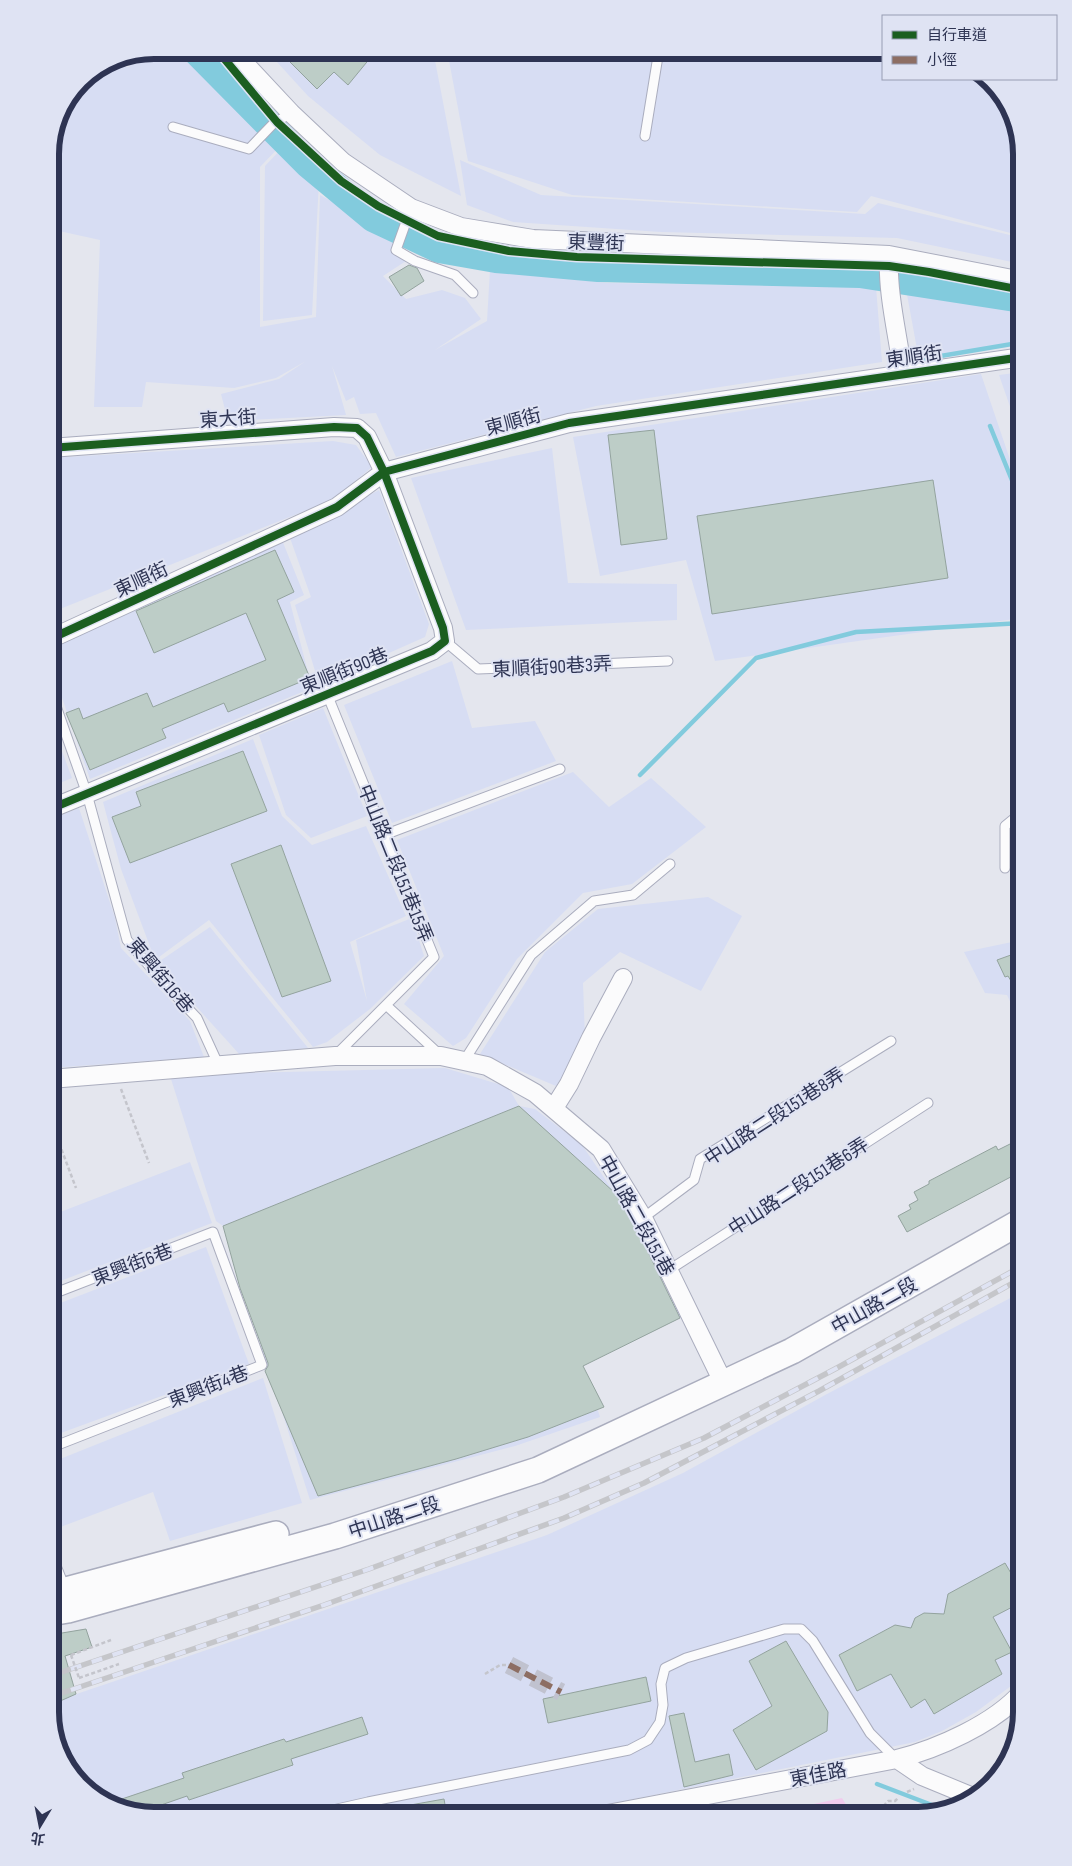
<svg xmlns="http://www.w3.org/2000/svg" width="1072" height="1866" viewBox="0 0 1072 1866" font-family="'Sofia Sans Condensed','Noto Sans TC',sans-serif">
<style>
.built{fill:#d7ddf3}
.green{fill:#f1cced}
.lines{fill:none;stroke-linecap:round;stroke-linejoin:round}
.stream{stroke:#82cbdd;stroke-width:4.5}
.river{stroke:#82cbdd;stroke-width:28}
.building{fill:#bdcdc7;stroke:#93a39e}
.street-tunnel{stroke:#c0c2cf;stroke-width:18;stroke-dasharray:18 9;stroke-linecap:butt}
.lane-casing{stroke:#aaadbe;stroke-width:11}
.street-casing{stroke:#aaadbe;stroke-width:20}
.secondary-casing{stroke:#aaadbe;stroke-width:28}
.path{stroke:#c4c5cc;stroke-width:2.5;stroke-dasharray:4 2.5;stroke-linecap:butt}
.lane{stroke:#fbfbfc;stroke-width:9}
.street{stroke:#fbfbfc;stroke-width:18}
.secondary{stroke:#fbfbfc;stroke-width:25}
.rail-casing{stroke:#c5c6ca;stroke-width:5.5}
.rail{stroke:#dfe3f3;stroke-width:4;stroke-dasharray:11;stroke-linecap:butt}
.path-bridge{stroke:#c4c5cc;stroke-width:2.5;stroke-dasharray:4 2.5;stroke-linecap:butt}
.quiet{stroke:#8d6e63;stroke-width:6;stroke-dasharray:12 6;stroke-linecap:butt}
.cycleway-casing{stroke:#dfe3f3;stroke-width:11}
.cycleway{stroke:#1b5e20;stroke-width:8}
.labels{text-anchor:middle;stroke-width:4;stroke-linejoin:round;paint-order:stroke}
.street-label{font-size:19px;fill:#2e3453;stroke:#dfe3f3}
.rim{fill:none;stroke:#2e3453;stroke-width:6}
</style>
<rect width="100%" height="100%" fill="#e4e6ee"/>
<path class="built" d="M154,50H183L224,82L282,144L260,167V327L316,317L320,195L393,235L406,261L383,276L406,299L442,290L465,298L481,319L435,350L487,321L490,270L608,283L876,287L882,362L596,406L396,457L376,413L360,414L354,397L346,401L332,366L346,415L228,421L221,394L279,379L306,361L276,378L234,388L146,382L142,407H94L100,240L50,229V148L61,108L81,80L106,63L129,67L135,54Z
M266,50H433L461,196L380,155L308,96Z
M447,50H883V79H986L1011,108L1022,154V236L871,196L857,212L572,195L468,161Z
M284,146L319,181L312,315L263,321L265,166Z
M460,160L541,195L865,214L878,203L1022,238V264L897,238L661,232L513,222L467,205Z
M906,289L1022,310V345L919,360Z
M1022,372V441L999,375Z
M981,374L1022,495V618L715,661L686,560L600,576L573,437Z
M333,441L356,445L372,467L332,500L50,613V458Z
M552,448L568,583L677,584V620L466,630L411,478Z
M379,490L429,624L425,637L319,684L295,605L311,597L290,538Z
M282,540L304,595L290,602L312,688L90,779L50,663V648Z
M452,661L472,728L535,721L556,761L392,823L344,705Z
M323,708L367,816L311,838L286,815L259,735Z
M50,719L72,778L50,787Z
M253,739L282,816L312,845L366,826L406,916L350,942L367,1001L356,940L412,918L424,956L370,1009L327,1042L313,1047L209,920L155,960L121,869L103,802Z
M573,772L609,807L651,778L706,827L632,884L583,893L517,959L466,1038L453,1046L404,1004L444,956L397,840Z
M79,808L115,918L121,948L190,1021L204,1057L50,1068V820Z
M708,897L742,916L701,991L620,952L583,983L585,1038L556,1086L480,1054L545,952L598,909Z
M210,927L308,1048L240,1055L157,963Z
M1022,940V1026L1007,995L985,993L964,952Z
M445,1068L508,1087L519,1106L535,1109L582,1145L626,1210L669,1295L682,1317L583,1366L600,1417L515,1446L310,1500L223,1226L216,1221L171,1079L239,1073Z
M190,1162L212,1223L50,1285V1216Z
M206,1247L249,1364L50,1437V1307Z
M1022,1292V1674L1011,1686L976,1712L942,1731L915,1742L550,1816H148L96,1798L61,1758L50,1712V1703L547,1535L683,1473L827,1394Z
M263,1378L302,1503L170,1541L153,1492L50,1531V1463Z"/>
<path class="green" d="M842,1798L853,1816H757Z"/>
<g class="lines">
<path class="stream" d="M911,361L1018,343
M990,426L1022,505
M640,775L756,658L856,632L1022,623
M877,1784L945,1810"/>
<path class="river" d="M195,50L308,164L373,218L439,249L496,259L598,268L860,274L1022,299"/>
</g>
<path class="building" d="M278,50H361L371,57L348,85L334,72L317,89Z
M409,265L417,268L424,281L401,296L389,277Z
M654,430L667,539L621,545L608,435Z
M933,480L948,578L712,614L697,516Z
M275,550L294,592L277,600L310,678L228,712L224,703L162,729L166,738L90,770L66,713L79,708L83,719L147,693L153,707L266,660L246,613L154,653L136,611Z
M243,751L267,811L130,863L112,817L141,806L136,792Z
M281,845L331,981L282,997L231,864Z
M1022,951V999L1008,976L1005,977L997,960Z
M519,1106L615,1193L634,1223L680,1318L583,1366L604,1407L528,1437L456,1459L318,1496L265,1371L268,1366V1363L240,1288L223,1226Z
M1022,1138V1171L907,1232L898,1216L911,1209L909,1205L918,1200L914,1192L929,1184V1181L996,1146L998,1150Z
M1005,1563L1022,1592V1602L993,1617L1012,1652L995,1660L1002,1674L934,1714L925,1699L911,1708L891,1674L857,1691L839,1655L895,1625L911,1628L915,1618L924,1613L944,1614L948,1594Z
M86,1629L92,1647L65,1656L76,1694L58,1702L50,1679V1635Z
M786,1641L828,1712L827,1731L756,1770L733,1730L772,1706L749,1661Z
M646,1677L651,1701L548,1723L543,1699Z
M684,1713L695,1762L729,1754L733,1775L684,1787L669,1716Z
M362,1717L368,1734L291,1759L293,1765L189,1800L187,1796L138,1813L110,1803L184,1778L182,1773L284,1739L286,1742Z
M444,1799L447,1816H389L388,1809Z"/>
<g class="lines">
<path class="street-tunnel" d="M509,1665L561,1692"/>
<g class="lane-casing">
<path id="lane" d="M173,127L249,149L273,124L291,113
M645,136L659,50
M411,208L396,250L415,261L455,275L473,293
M445,641L478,669L668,661
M50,689L87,794L127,940L163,982L197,1018L219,1066
M327,694L434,957L336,1055
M384,835L560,769
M1005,868V826L1022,812
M386,1005L439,1054
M464,1061L531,955L594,901L633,895L670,864
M643,1218L694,1180L700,1159L891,1041
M669,1270L928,1103
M50,1448L262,1365L213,1232L50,1295
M306,1816L368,1802L629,1750L648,1740L660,1722L663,1705L661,1684L665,1668L686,1658L784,1629H801L813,1641L870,1733L896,1759"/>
</g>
<g class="street-casing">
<path id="street" d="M232,50L291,113L343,162L411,208L461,227L533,239L889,255L1022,281
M889,255C887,294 898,335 903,374
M50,639L337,507L384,472L569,423L1022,357
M50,809L432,651L445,641L443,628L384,472L367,437L357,428L334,427L50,448
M50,1079L335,1056H441L487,1066L535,1093L601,1149L643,1218L724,1384
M554,1108L569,1084L591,1038L623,978
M50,1563L65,1600
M897,1759L922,1776L973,1797
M597,1816L897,1759C937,1749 994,1724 1022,1692"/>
</g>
<g class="secondary-casing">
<path id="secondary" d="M50,1593L62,1591L276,1534
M50,1613L68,1610L335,1536L538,1470L792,1351L1022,1221"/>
</g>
<path class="path" d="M121,1089L149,1163
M50,1119L76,1188
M71,1655L111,1640
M485,1674L500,1665H509
M79,1678L119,1664
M907,1792L914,1789
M875,1816L888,1801H895L898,1798"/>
<use href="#lane" class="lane"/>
<use href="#street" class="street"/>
<use href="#secondary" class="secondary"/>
<g class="rail-casing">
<path id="rail" d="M50,1676L369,1569L564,1497L704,1438L835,1369L1022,1266
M50,1697L324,1605L564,1518L644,1483L819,1391L1022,1278"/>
</g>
<use href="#rail" class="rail"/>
<path class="path-bridge" d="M71,1655L79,1678"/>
<path class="quiet" d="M509,1665L561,1692"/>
<g class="cycleway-casing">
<path id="cycleway" d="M217,50L277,122L341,181L378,206L438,236L509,251L577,257L889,266L929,272L1022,290
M50,639L337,507L384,472L569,423L1022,357
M50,809L432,651L445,641L443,628L384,472L367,437L357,428L334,427L50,448"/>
</g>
<use href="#cycleway" class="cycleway"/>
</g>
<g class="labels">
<g class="street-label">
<text transform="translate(596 242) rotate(2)" y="7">東豐街</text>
<text transform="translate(914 356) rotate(-8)" y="7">東順街</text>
<text transform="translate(228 418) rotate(-4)" y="7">東大街</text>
<text transform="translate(513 421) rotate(-15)" y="7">東順街</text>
<text transform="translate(141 579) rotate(-25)" y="7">東順街</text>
<text transform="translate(552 666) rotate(-3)" y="7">東順街90巷3弄</text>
<text transform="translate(344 670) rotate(-22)" y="7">東順街90巷</text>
<text transform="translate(396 863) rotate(68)" y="7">中山路二段151巷15弄</text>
<text transform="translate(161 975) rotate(50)" y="7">東興街16巷</text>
<text transform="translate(774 1116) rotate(-33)" y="7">中山路二段151巷8弄</text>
<text transform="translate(798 1186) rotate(-33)" y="7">中山路二段151巷6弄</text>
<text transform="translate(637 1215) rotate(61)" y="7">中山路二段151巷</text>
<text transform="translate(132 1264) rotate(-21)" y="7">東興街6巷</text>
<text transform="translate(874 1305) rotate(-29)" y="7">中山路二段</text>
<text transform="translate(208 1386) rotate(-21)" y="7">東興街4巷</text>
<text transform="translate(394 1517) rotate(-18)" y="7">中山路二段</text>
<text transform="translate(818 1774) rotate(-11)" y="7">東佳路</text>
</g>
</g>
<path d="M0 0H1072V1866H0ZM154 59H918A95 95 0 0 1 1013 154V1712A95 95 0 0 1 918 1807H154A95 95 0 0 1 59 1712V154A95 95 0 0 1 154 59Z" fill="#dfe3f3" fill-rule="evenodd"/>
<path class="rim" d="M154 59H918A95 95 0 0 1 1013 154V1712A95 95 0 0 1 918 1807H154A95 95 0 0 1 59 1712V154A95 95 0 0 1 154 59Z"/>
<rect x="882" y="15" width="175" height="65" fill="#dfe3f3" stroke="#989db3"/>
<rect x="892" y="31" width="25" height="8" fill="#1b5e20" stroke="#989db3"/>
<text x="927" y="40" font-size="15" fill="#2e3453">自行車道</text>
<rect x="892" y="56" width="25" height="8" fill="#8d6e63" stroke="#989db3"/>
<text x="927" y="65" font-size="15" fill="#2e3453">小徑</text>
<g transform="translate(40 1826) rotate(190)" stroke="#dfe3f3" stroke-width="4" paint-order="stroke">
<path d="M0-4L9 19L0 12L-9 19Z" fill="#2e3453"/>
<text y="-8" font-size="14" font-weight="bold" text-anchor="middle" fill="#2e3453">北</text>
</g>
</svg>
